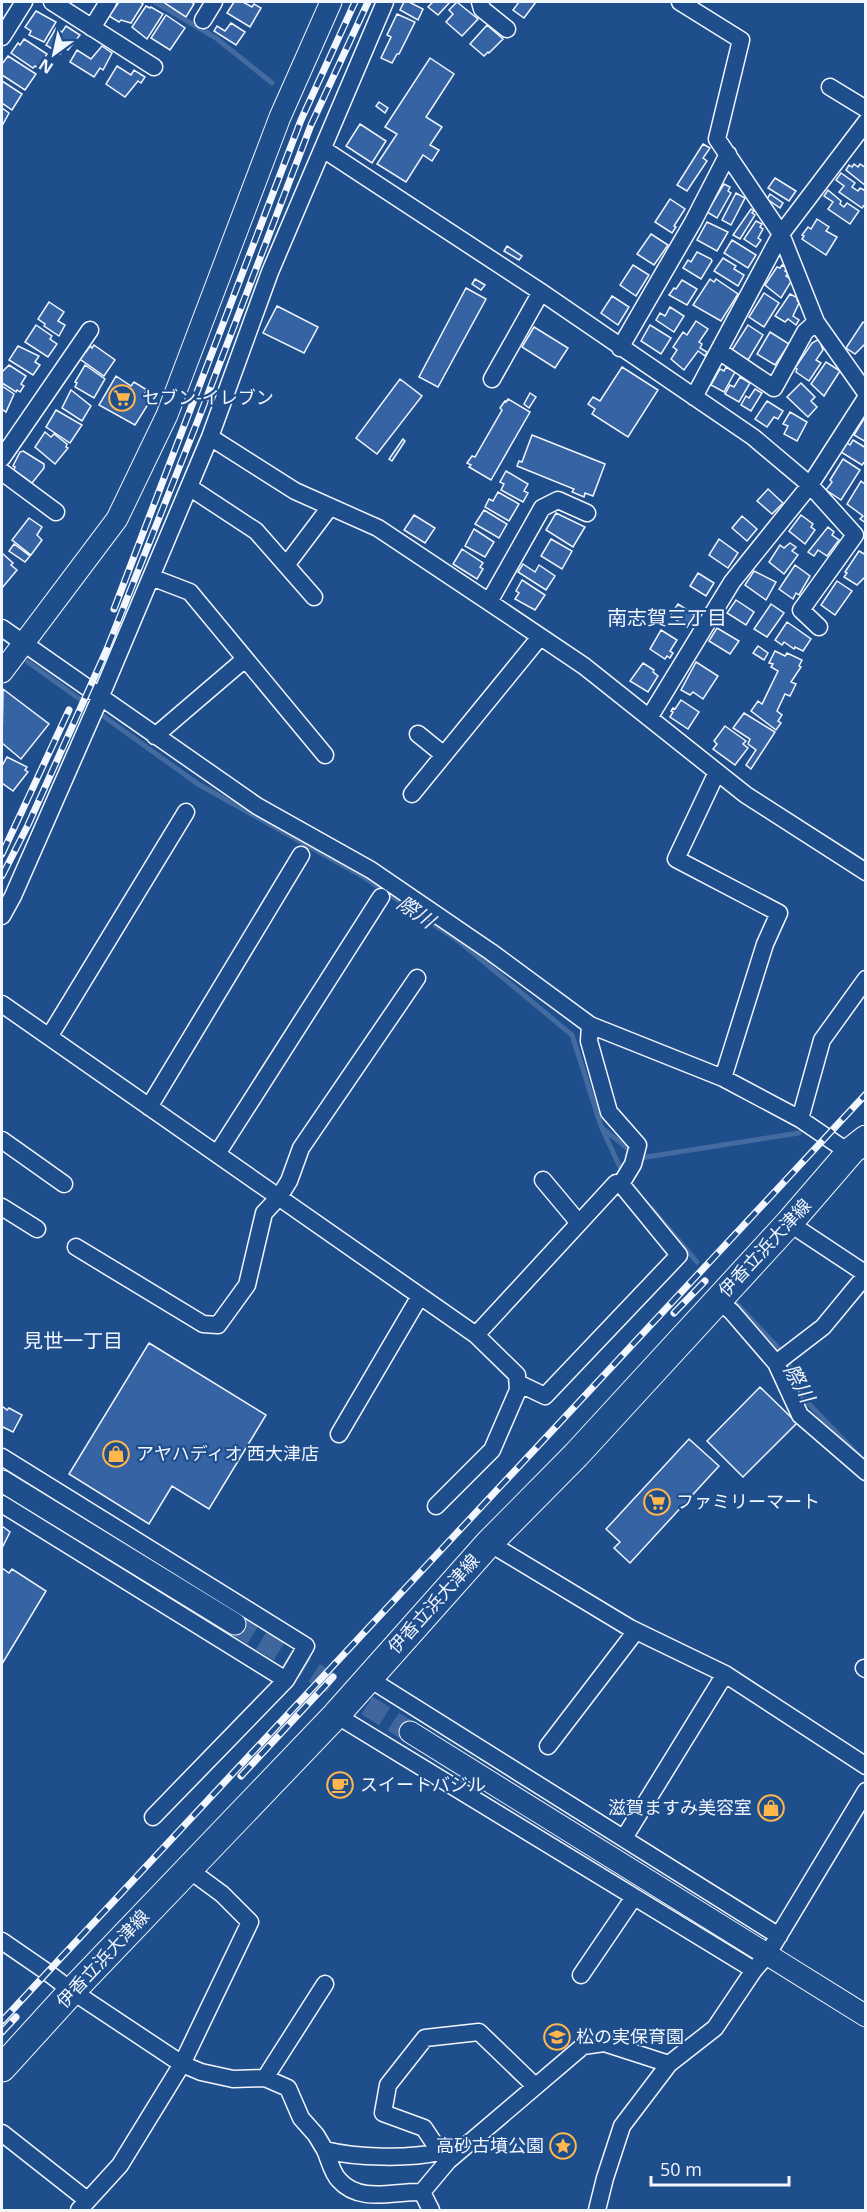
<svg xmlns="http://www.w3.org/2000/svg" width="867" height="2212" viewBox="0 0 867 2212" font-family="'Open Sans','Noto Sans JP',sans-serif">
<style>
.lines{fill:none;stroke-linecap:round;stroke-linejoin:round}
.stream{stroke:#446ba0;stroke-width:5}
.building{fill:#3563a3;stroke:#f2f6ff;stroke-width:1.5}
.tertiary-tunnel{stroke:#3f679d;stroke-width:21;stroke-dasharray:21 10;stroke-linecap:butt}
.minor-casing{stroke:#f2f6ff;stroke-width:19}
.tertiary-casing{stroke:#f2f6ff;stroke-width:23}
.primary-casing{stroke:#f2f6ff;stroke-width:29}
.minor{stroke:#1f4e8c;stroke-width:16}
.tertiary{stroke:#1f4e8c;stroke-width:21}
.primary{stroke:#1f4e8c;stroke-width:27}
.rail-casing{stroke:#f2f6ff;stroke-width:7}
.rail{stroke:#1f4e8c;stroke-width:4.5;stroke-dasharray:14;stroke-linecap:butt}
.labels{text-anchor:middle;stroke-width:4.5;stroke-linejoin:round;paint-order:stroke}
.poi-label{font-size:18px;fill:#f2f6ff;stroke:#1f4e8c;text-anchor:start}
.street-label{font-size:18px;fill:#f2f6ff;stroke:#1f4e8c}
.neighbourhood-label{font-size:20px;fill:#f2f6ff;stroke:#1f4e8c}
.water-label{font-size:20px;font-style:italic;fill:#f2f6ff;stroke:#1f4e8c}
</style>
<rect width="100%" height="100%" fill="#1f4e8c"/>
<g class="lines">
<path class="stream" d="M155,2L216,38L272,83
M28,662L198,784L362,876L460,942L572,1035L601,1126L623,1174
M602,1128L640,1158L799,1133
M652,1209L697,1262
M735,1302L784,1354L807,1402L862,1459"/>
</g>
<path class="building" d="M119,2H140L143,4L131,23L121,20L119,22L109,16Z
M163,2H191L194,4L186,17Z
M234,2H243L252,7L254,4L261,8L250,27L227,13Z
M404,2H409L423,9L418,20L400,10Z
M433,2H450L438,15L428,7Z
M457,2L478,19L462,36L446,22L453,14L449,10Z
M519,2H536L524,18L513,10Z
M146,6L150,8L151,7L163,14L147,39L132,27Z
M36,11L56,22L44,42L29,35L31,31L25,27Z
M397,14L415,22L399,54H397L392,63L381,58L391,37L387,35Z
M166,15L185,28L170,50L151,38Z
M231,23L245,32L236,45L214,31L217,26L225,31Z
M487,25L503,39L489,53L488,52L484,56L470,44Z
M66,26L80,35L68,50L65,47L60,54L46,45L56,28L62,32Z
M24,39L47,54L38,68L35,66L33,68L11,53L18,43L20,45Z
M102,46L112,53L103,70L100,68L94,77L70,62L77,50L91,59Z
M8,56L36,74L25,90L2,75V64Z
M430,58L454,74L426,117L442,127L430,145L439,150L432,161L423,155L406,182L377,164L397,134L385,127Z
M117,66L131,75L134,70L145,77L141,83L138,81L125,97L106,84Z
M2,81L22,94L12,110L2,103Z
M379,102L388,108L385,113L376,106Z
M2,108L9,113L2,126Z
M360,124L386,141L372,163L346,146Z
M703,144L710,148L703,158L707,161L687,191L677,185Z
M854,164L858,167L860,164L866,168V186L846,170L849,165L852,167Z
M841,173L855,183L852,187L858,191L860,188L866,191V203L862,208L839,192L844,186L836,180Z
M775,178L796,191L789,201L768,188Z
M724,184L730,187L728,191L731,193L717,218L707,212Z
M828,190L841,201L840,204L844,207L847,203L859,211L850,224L828,209L833,202L824,196Z
M736,193L745,198L731,225L722,220Z
M770,194L783,203L780,208L767,199Z
M670,199L685,209L674,226L676,227L672,233L655,222Z
M751,209L754,211L752,213L755,215L740,239L733,235Z
M817,219L829,227L826,231L837,237L826,255L802,239L804,236L802,235L808,227L811,229Z
M756,221L762,224L760,227L763,229L758,238L761,240L756,247L744,239Z
M707,222L728,232L717,251L697,240Z
M651,234L668,245L654,265L637,254Z
M732,240L756,255L748,268L724,253Z
M507,246L522,256L519,260L504,251Z
M697,252L711,259L712,261L701,279L683,268L688,260L691,262Z
M723,258L736,266L734,269L744,275L738,286L714,271Z
M633,265L649,275L636,296L620,285Z
M782,265L787,268L785,271L788,273L786,276L792,280L781,298L765,285L777,267L780,268Z
M475,279L485,285L481,290L472,284Z
M710,279L714,282L716,279L738,294L721,321L693,305Z
M682,280L697,289L687,305L669,295L674,288L676,289Z
M466,288L486,299L438,387L419,377Z
M764,293L779,303L764,327L749,317Z
M790,294L798,298L797,300L799,303L793,316L799,320L796,325L788,319L785,322L775,316Z
M612,296L629,307L618,325L601,313Z
M49,302L64,312L58,321L65,325L59,336L44,326L45,324L38,319Z
M277,306L318,327L304,353L263,333Z
M670,307L684,316L674,332L656,320L660,313L665,316Z
M696,321L708,329L699,342L702,344L700,348L707,352L705,356L698,351L684,370L671,359L677,350L673,347L683,332L687,335Z
M863,322L866,324V343L855,354L846,348Z
M36,325L52,336L50,339L57,344L48,357L25,342Z
M650,325L671,338L661,354L641,341Z
M748,325L763,335L748,360L732,350Z
M534,327L568,348L555,368L522,347Z
M770,332L789,344L775,365L757,354Z
M819,339L823,350L816,360L821,363L809,381L796,372L797,369L795,368L812,343Z
M94,345L115,360L104,376L77,357L83,350L86,352L90,346L92,348Z
M18,346L39,356L35,362L40,365L33,375L9,360Z
M826,362L840,371L824,396L811,384Z
M9,365L26,376L21,384L24,386L20,392L17,390L16,392L2,383V372Z
M85,365L105,379L94,398L75,387L77,383L75,382Z
M622,367L658,390L628,437L592,414L595,409L588,404L593,397L600,401Z
M726,367L735,372L724,392L711,385L720,369L724,371Z
M116,376L131,386L134,382L147,390L145,393L152,398L135,425L99,405Z
M740,377L750,383L739,402L725,394L730,385L734,387Z
M400,379L422,396L377,454L356,438Z
M801,383L815,397L811,401L817,407L808,417L787,397Z
M2,386L14,394L6,412L2,409Z
M755,389L762,393L751,411L741,405L746,396L749,398Z
M71,390L91,406L82,421L62,408Z
M530,393L536,397L529,408L524,404Z
M508,399L530,412L491,480L469,467L471,465L467,463L472,456L475,457L502,410L500,408L505,401L506,402Z
M767,401L783,411L778,419L774,417L767,427L755,419Z
M56,410L82,425L70,443L46,427Z
M790,412L807,422L797,441L784,434L788,426L783,424Z
M865,417H866V442L854,435Z
M45,432L51,437L54,434L67,444L66,447L68,448L55,464L35,447Z
M532,435L605,464L593,496L585,493L584,497L572,492L574,489L517,466L519,461L522,462Z
M403,439L405,441L392,461L389,459Z
M853,440L866,448V460L862,465L841,452L847,443L850,445Z
M23,451L44,464V468L32,483L14,470L15,467L13,466L20,452Z
M843,459L860,470L841,500L826,490L832,482L830,480Z
M506,471L528,484L524,491L528,493L523,502L501,490L504,484L500,482Z
M861,481L866,485V523L860,519L863,516L847,504Z
M768,489L783,503L772,514L757,501Z
M498,492L519,504L509,521L485,507L489,499L493,501Z
M484,510L507,524L499,538L475,524Z
M556,513L585,527L573,547L546,530Z
M414,515L435,528L425,543L404,530Z
M801,515L813,524L811,527L815,530L805,544L789,531Z
M742,516L757,529L747,541L732,528Z
M29,518L42,527L37,535L42,540L31,555L12,540Z
M828,527L834,532L832,535L839,540L827,556L818,550L814,556L808,552Z
M474,529L494,542L485,557L465,546Z
M551,539L572,551L562,569L541,556Z
M719,539L738,553L728,568L709,555Z
M790,543L796,547L792,551L798,555L784,574L769,562L780,545L784,548Z
M14,544L30,556L25,562L9,551Z
M462,549L483,563L480,567L483,569L477,579L453,564Z
M859,551L866,555V576L857,585L844,577L847,573L845,572Z
M2,553L13,563L11,565L17,570L2,588Z
M523,564L535,572L539,565L555,576L546,590L518,572Z
M795,565L810,576L799,595L796,593L793,599L779,589Z
M754,571L776,582L766,600L745,585Z
M698,573L714,583L706,596L690,586Z
M522,580L545,595L535,610L515,599L519,593L516,591Z
M837,581L852,591L835,615L821,605Z
M736,600L754,612L746,625L727,613Z
M678,604L695,615L687,627L670,616Z
M771,604L784,613L767,637L754,629Z
M787,622L811,639L803,651L795,647L794,649L784,642L782,645L775,640Z
M717,628L739,641L730,654L709,641Z
M661,630L677,640L670,651L673,653L670,658L667,656L665,659L650,649Z
M758,646L768,653L764,660L753,653Z
M775,651L785,656L787,653L802,660L799,666L801,667L791,682L796,684L790,696L785,694L777,711L782,715L778,721L781,723L776,730L751,711L758,701L762,704L778,671L771,667L773,664L769,663Z
M696,662L718,676L703,699L693,692L690,695L681,690Z
M643,663L654,670L653,672L658,676L648,692L630,681Z
M3,689L49,724L21,759L2,743Z
M681,700L699,712L688,729L670,717L673,712L671,711L673,708L675,709Z
M744,713L775,732L751,769L746,765L756,750L748,744L750,739L733,728Z
M725,726L746,741L743,744L748,748L735,765L713,749L717,744L714,741Z
M7,757L27,767L25,770L28,772L13,791L2,783V766Z
M149,1343L266,1415L209,1509L172,1486L149,1524L69,1474Z
M760,1387L797,1423L743,1477L707,1441Z
M2,1406L7,1410L9,1408L22,1415L13,1432L3,1427L2,1429Z
M689,1439L719,1466L630,1563L614,1548L620,1542L606,1529Z
M2,1526L10,1532L2,1548Z
M2,1568L9,1573L12,1569L46,1591L2,1664Z"/>
<g class="lines">
<path class="tertiary-tunnel" d="M235,1624L410,1732"/>
<g class="minor-casing">
<path id="minor" d="M52,2L154,67
M480,2L482,9L507,29
M680,2L741,40L717,139L781,234L816,322L866,393
M203,20L214,2
M92,28L108,2
M2,37L24,2
M830,87L866,109
M323,149L541,292L753,437L810,485L855,535L801,610L819,627
M620,348L693,222L728,154
M719,351L774,388L805,332L816,322
M492,379L541,292
M694,397L781,234L866,122
M210,437L295,491L378,528L489,602L584,666L746,795L866,872
M2,458L90,330
M2,472L56,512
M189,487L256,531L314,597
M287,564L330,507
M151,577L190,592L325,755
M489,602L542,508L558,500L587,513
M2,628L257,806L371,870L491,952L590,1025L723,1078L800,1119L841,1147L852,1150
M649,718L732,582L810,485L866,398
M418,734L444,755
M155,736L245,659
M717,772L676,859L779,913L765,944L723,1078
M412,794L540,637
M2,916L13,896L100,698L210,437L270,272L385,2
M2,1004L476,1335L517,1375L518,1390L492,1450L436,1506
M49,1037L186,812
M149,1107L301,855
M800,1119L822,1040L866,979
M2,1140L64,1184
M217,1154L381,897
M543,1180L579,1223
M2,1207L37,1229
M789,1223L866,1274
M76,1247L203,1324L218,1325L247,1285L264,1213L279,1197L289,1181L301,1148L417,978
M717,1299L732,1312L776,1363L800,1415L866,1472
M476,1335L616,1183L621,1184
M776,1363L823,1327L866,1275
M518,1383L545,1396L679,1255L621,1184L633,1164L638,1145L609,1112L589,1041L590,1025
M339,1434L420,1296
M2,1457L306,1646L286,1680L2,1504
M489,1543L630,1628L725,1674L866,1766
M864,1668L866,1669
M368,1678L779,1936
M336,1715L754,1970
M548,1746L636,1631
M153,1817L286,1680
M624,1838L725,1674
M2,1941L47,1972L72,1991L182,2064L201,2072L233,2079L265,2078L288,2088L301,2118L316,2135L325,2150C356,2158 409,2159 440,2152L448,2161
M581,1975L634,1897
M265,2078L325,1984
M2,2133L87,2200
M325,2150C329,2159 332,2173 339,2180C360,2204 394,2191 422,2192
M440,2152L424,2128L383,2113L388,2085L425,2038L479,2032L535,2086
M79,2210L120,2165L182,2064L250,1922L222,1894L188,1869
M431,2210L422,2192L448,2161L583,2046L604,2043L669,2064
M597,2210L605,2178L622,2126L669,2064L715,2028L754,1970L767,1955L866,1791"/>
</g>
<g class="tertiary-casing">
<path id="tertiary" d="M2,672L117,519L167,415L280,117L331,2
M2,1481L235,1624
M410,1732L866,2016"/>
</g>
<g class="primary-casing">
<path id="primary" d="M2,2068L72,1991L336,1715L489,1543L576,1455L789,1223L852,1150L866,1139"/>
</g>
<use href="#minor" class="minor"/>
<use href="#tertiary" class="tertiary"/>
<use href="#primary" class="primary"/>
<g class="rail-casing">
<path id="rail" d="M114,609L301,120L355,2
M2,854L69,710
M2,876L28,825L107,649L200,415L311,125L368,2
M674,1313L705,1281
M241,1776L333,1677
M2,2021L866,1094
M2,2032L16,2017"/>
</g>
<use href="#rail" class="rail"/>
</g>
<defs>
<g id="supermarket-ring" transform="scale(1.35)"><circle r="9.5" fill="#1f4e8c" stroke="#ffb74d" stroke-width="1.5"/><path d="M-6-5.5h2.5l.6 2H6L4.5 2H-2.5L-4.4-4H-6ZM-1.5 3.2a1.3 1.3 0 1 0 .1 0ZM3 3.2a1.3 1.3 0 1 0 .1 0Z" fill="#ffb74d"/></g>
<g id="shop-ring" transform="scale(1.35)"><circle r="9.5" fill="#1f4e8c" stroke="#ffb74d" stroke-width="1.5"/><path d="M-5-2.5h2.3a2.7 3.5 0 0 1 5.4 0H5L5.5 6h-11ZM-1.5-2.5h3a1.5 2.3 0 0 0-3 0Z" fill="#ffb74d"/></g>
<g id="cafe-ring" transform="scale(1.35)"><circle r="9.5" fill="#1f4e8c" stroke="#ffb74d" stroke-width="1.5"/><path d="M-5.5-4.5H6V0H3Q3 3.5 0 3.5H-2.5Q-5.5 3.5-5.5 0ZM3-3.2v2h1.7v-2ZM-6 4.5H4V6H-6Z" fill="#ffb74d"/></g>
<g id="school-ring" transform="scale(1.35)"><circle r="9.5" fill="#1f4e8c" stroke="#ffb74d" stroke-width="1.5"/><path d="M0-5L7-2L0 1L-7-2ZM-4 1L0 2.5L4 1V4Q0 6-4 4Z" fill="#ffb74d"/></g>
<g id="sight-ring" transform="scale(1.35)"><circle r="9.5" fill="#1f4e8c" stroke="#ffb74d" stroke-width="1.5"/><path d="M0-6L1.8-2.2L6-1.7L2.9 1.2L3.7 5.4L0 3.3L-3.7 5.4L-2.9 1.2L-6-1.7L-1.8-2.2Z" fill="#ffb74d"/></g>
</defs>
<g fill-rule="evenodd">
<use href="#supermarket-ring" x="122" y="398"/>
<use href="#shop-ring" x="116" y="1454"/>
<use href="#supermarket-ring" x="657" y="1502"/>
<use href="#cafe-ring" x="340" y="1785"/>
<use href="#shop-ring" x="771" y="1808"/>
<use href="#school-ring" x="557" y="2037"/>
<use href="#sight-ring" x="563" y="2146"/>
</g>
<g class="labels">
<g class="poi-label">
<text x="142" y="404">セブン-イレブン</text>
<text x="136" y="1460">アヤハディオ 西大津店</text>
<text x="676" y="1508">ファミリーマート</text>
<text x="360" y="1791">スイートバジル</text>
<text x="752" y="1814" text-anchor="end">滋賀ますみ美容室</text>
<text x="576" y="2043">松の実保育園</text>
<text x="544" y="2152" text-anchor="end">高砂古墳公園</text>
</g>
<g class="street-label">
<text transform="translate(765 1248) rotate(-47)" y="6">伊香立浜大津線</text>
<text transform="translate(434 1604) rotate(-48)" y="6">伊香立浜大津線</text>
<text transform="translate(103 1959) rotate(-47)" y="6">伊香立浜大津線</text>
</g>
<g class="neighbourhood-label">
<text x="667" y="625">南志賀三丁目</text>
<text x="73" y="1348">見世一丁目</text>
</g>
<g class="water-label">
<text transform="translate(416 912) rotate(34)" y="7">際川</text>
<text transform="translate(799 1383) rotate(61)" y="7">際川</text>
</g>
</g>
<rect width="867" height="2212" fill="none" stroke="#f2f6ff" stroke-width="6"/>
<g transform="translate(54 54) rotate(213)" stroke="#1f4e8c" stroke-width="4.5" paint-order="stroke">
<path d="M0-4.5L10 22L0 15L-10 22Z" fill="#f2f6ff"/>
<text y="-9" font-size="16" font-weight="bold" text-anchor="middle" fill="#f2f6ff">N</text>
</g>
<path d="M651 2176v9h138v-9" fill="none" stroke="#f2f6ff" stroke-width="3"/>
<text x="660" y="2176" font-size="18" fill="#f2f6ff" stroke="#1f4e8c" stroke-width="4.5" paint-order="stroke">50 m</text>
</svg>
